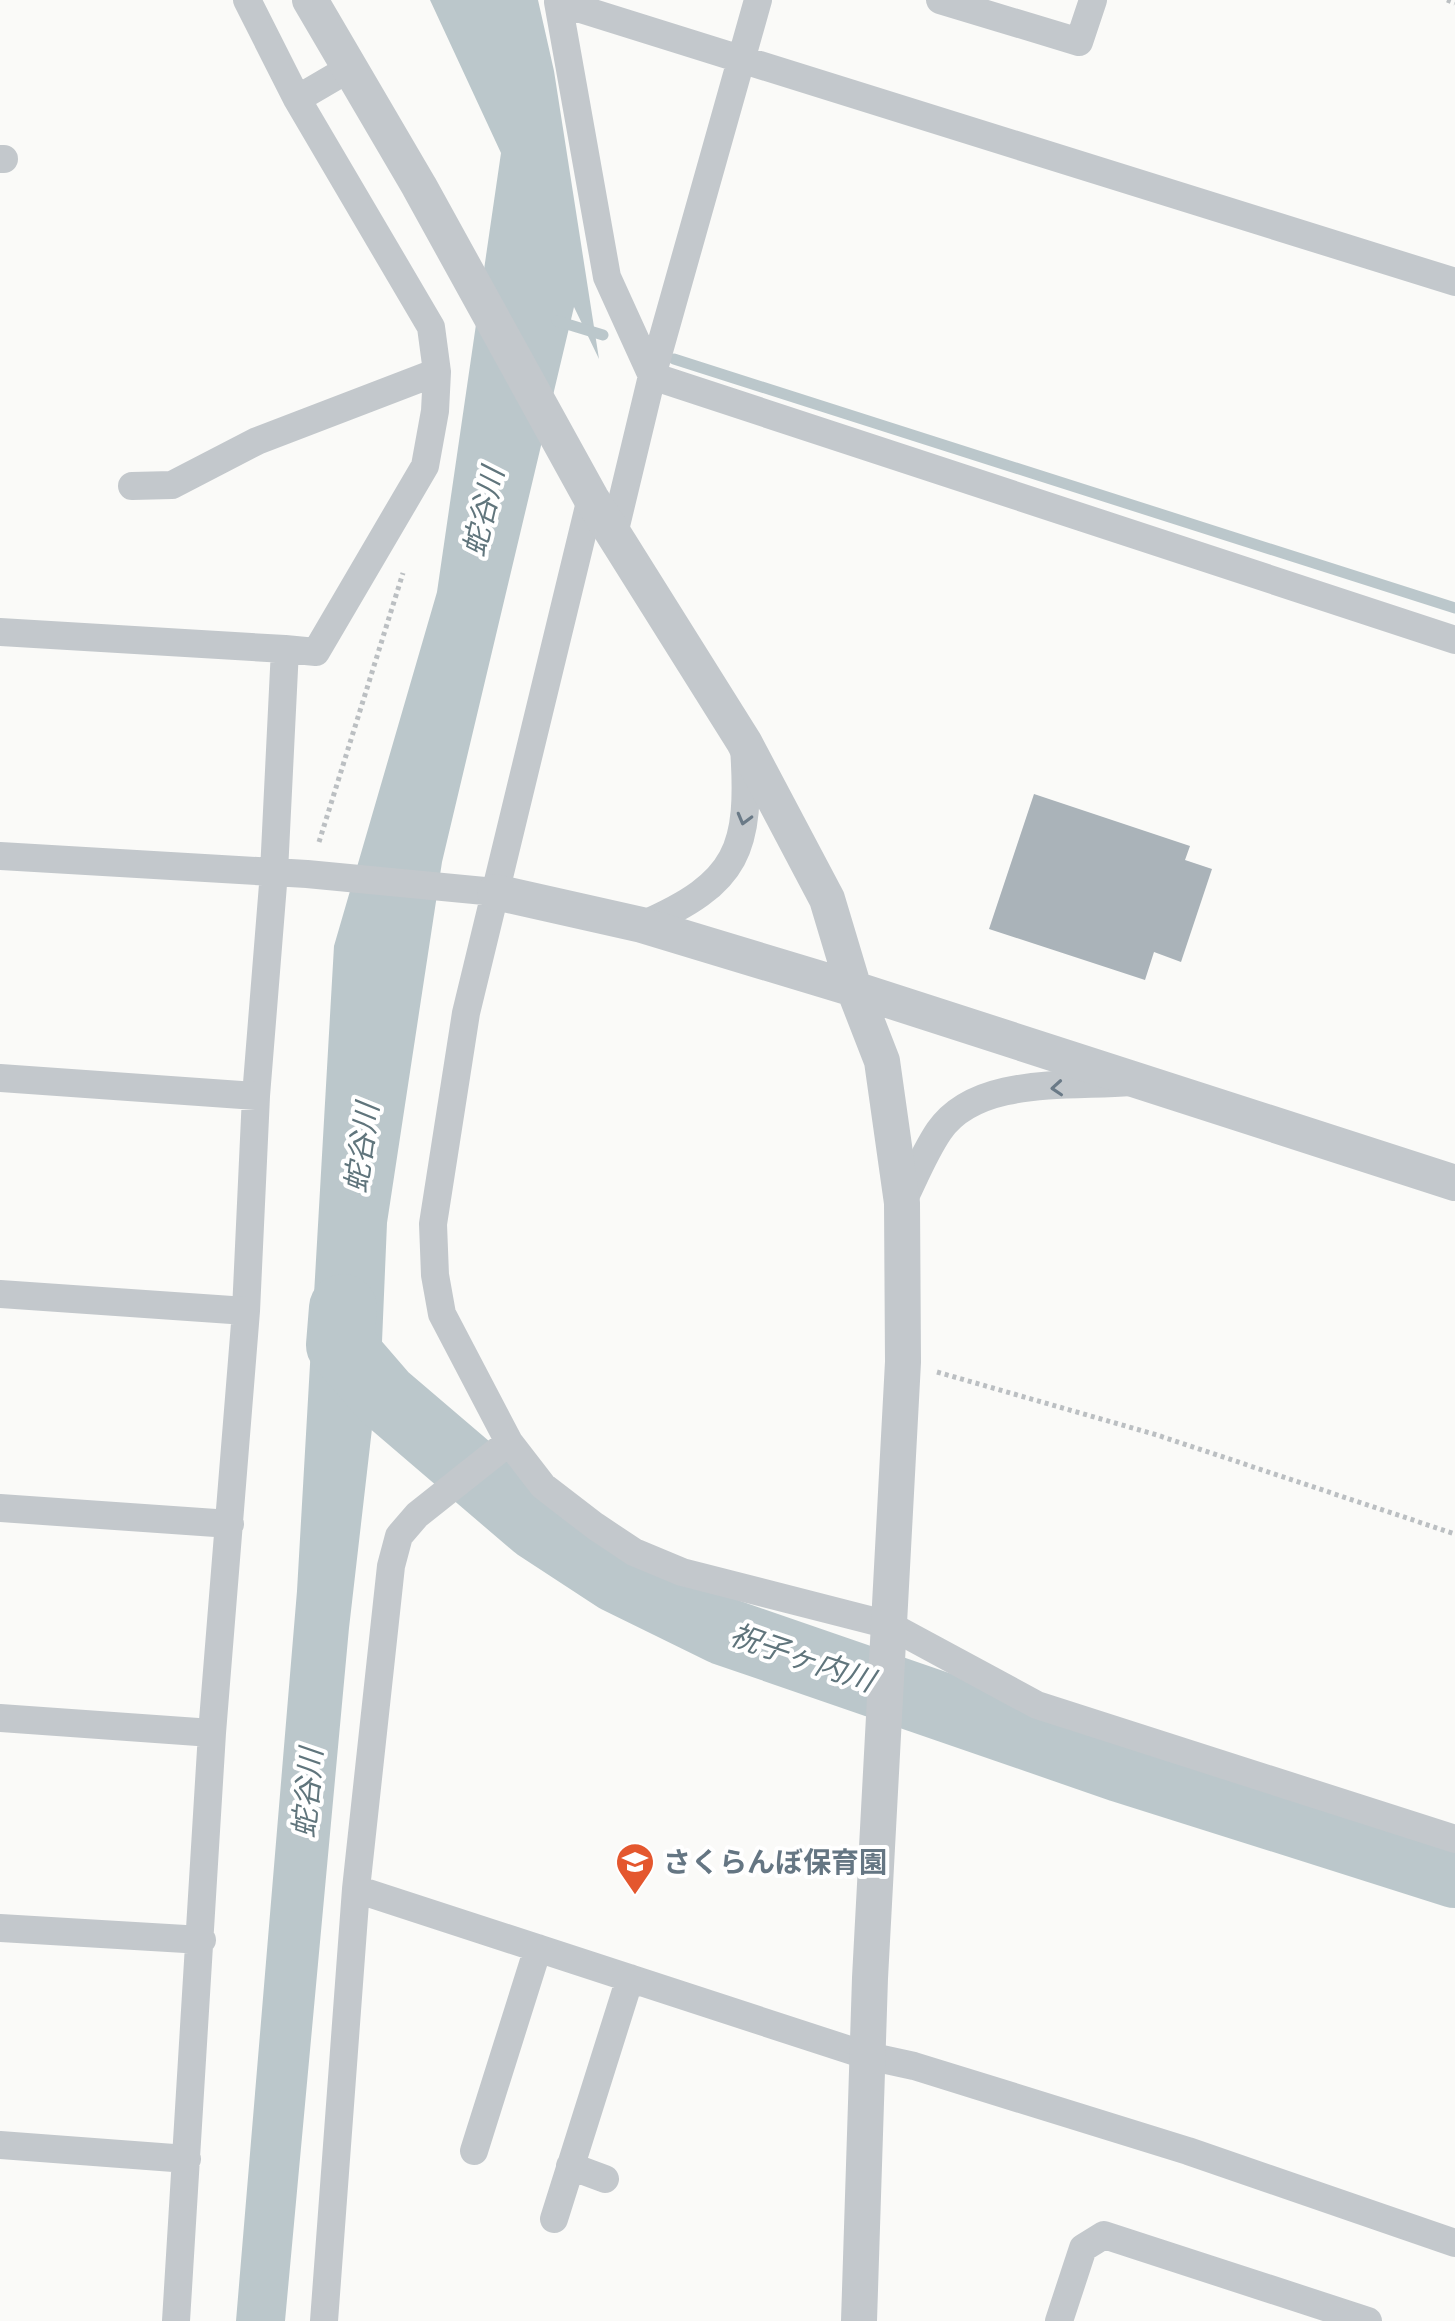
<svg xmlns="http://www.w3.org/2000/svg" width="1455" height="2321" viewBox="0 0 1455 2321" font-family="Inter,'Noto Sans JP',sans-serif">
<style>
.water{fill:#bbc7cb}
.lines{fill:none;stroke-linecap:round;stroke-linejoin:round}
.stream{stroke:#bbc7cb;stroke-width:11}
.river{stroke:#bbc7cb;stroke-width:68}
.building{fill:#aab3b9}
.path{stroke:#bbbfc2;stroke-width:5;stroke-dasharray:4 4;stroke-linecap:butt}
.minor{stroke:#c3c8cc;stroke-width:28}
.tertiary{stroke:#c3c8cc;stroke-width:36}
.oneway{stroke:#6a7a87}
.labels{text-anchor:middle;stroke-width:8;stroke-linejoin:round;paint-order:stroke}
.poi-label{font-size:28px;font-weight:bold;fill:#657683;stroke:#fff;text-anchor:start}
.water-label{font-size:30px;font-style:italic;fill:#60757c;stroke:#fff}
</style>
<rect width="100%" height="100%" fill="#fafaf8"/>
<path class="water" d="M430,0H538L554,71L599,359L574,307L442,862L387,1223L382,1342L349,1628L285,2321H236L297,1591L334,946L437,592L501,153Z"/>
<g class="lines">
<path class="stream" d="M557,321L603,335
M674,359L1455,608"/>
<path class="river" d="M343,1308L340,1345L384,1396L536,1526L617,1579L723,1631L1120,1768L1455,1874"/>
</g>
<path class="building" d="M1034,794L1190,846L1185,860L1212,869L1181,962L1154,952L1145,980L989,929Z"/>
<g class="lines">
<path class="path" d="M1447,0L1455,3
M319,842L403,573
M937,1372L1157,1435L1455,1534"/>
<path class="minor" d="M247,0L297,99L431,327L437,372L435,411L425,466L316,652L285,649
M940,0L1079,42L1093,0
M297,99L350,68
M0,159H4
M652,376L607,277L558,2L1455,282
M652,376L758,0
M132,486L172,485L257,441L437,372
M591,498L466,1013L433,1224L435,1275L442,1314L509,1442L543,1486L595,1526L634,1552L682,1572L889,1625L1037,1705L1455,1839
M614,534L652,376L1455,640
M0,632L285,649L274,872L256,1096L246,1311L212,1733L176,2321
M0,856L307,874L495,892
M642,925C739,883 751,849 744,747
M0,1078L256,1096
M902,1203C914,1179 924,1153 939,1131C977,1076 1070,1087 1130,1082
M0,1294L246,1311
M0,1508L230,1524
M0,1718L212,1733
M356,1889L868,2056L914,2066L1188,2151L1455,2243
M0,1928L202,1940
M0,2145L187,2159
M474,2151L538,1948
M570,2166L605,2179
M554,2219L630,1978
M324,2321L356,1889L391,1566L399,1536L417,1515L509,1442
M1059,2321L1083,2248L1104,2235L1368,2321"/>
<path class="tertiary" d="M310,0L419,186L591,498L744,742L827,899L854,989L882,1061L902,1203L903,1362L870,1978L859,2321
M495,892L642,925L854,989L1455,1183"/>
</g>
<defs><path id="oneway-chevron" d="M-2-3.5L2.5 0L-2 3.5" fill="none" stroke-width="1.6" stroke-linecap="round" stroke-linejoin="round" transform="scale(2)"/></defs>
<g class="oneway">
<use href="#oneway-chevron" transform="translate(744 819) rotate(105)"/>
<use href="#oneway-chevron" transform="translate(1057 1088) rotate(176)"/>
</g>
<defs>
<g id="school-pin" transform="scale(2)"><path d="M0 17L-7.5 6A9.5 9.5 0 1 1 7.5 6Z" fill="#e4572e" stroke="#fff"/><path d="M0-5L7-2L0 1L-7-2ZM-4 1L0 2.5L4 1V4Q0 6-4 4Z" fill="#fff"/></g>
</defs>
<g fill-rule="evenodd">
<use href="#school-pin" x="635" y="1862"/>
</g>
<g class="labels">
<g class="poi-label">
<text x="663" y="1872">さくらんぼ保育園</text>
</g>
<g class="water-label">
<text transform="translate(484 512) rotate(-77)" y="10">蛇谷川</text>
<text transform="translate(362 1148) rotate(-82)" y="10">蛇谷川</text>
<text transform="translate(802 1658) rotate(19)" y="10">祝子ヶ内川</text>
<text transform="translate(308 1793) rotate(-85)" y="10">蛇谷川</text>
</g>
</g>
</svg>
